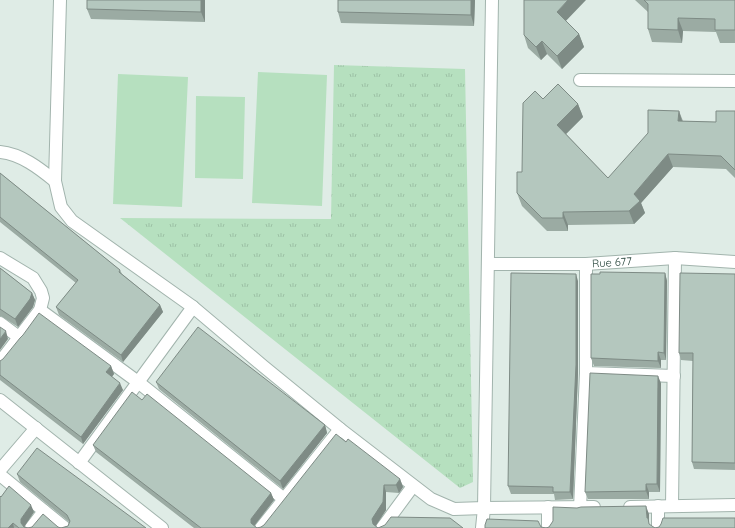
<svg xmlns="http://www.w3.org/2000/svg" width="735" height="528" viewBox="0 0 735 528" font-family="Quicksand,sans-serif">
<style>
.park{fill:url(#park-tufts)}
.garden{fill:#b6e0bf}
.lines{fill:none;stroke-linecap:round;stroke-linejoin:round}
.minor-casing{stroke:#a2b4ad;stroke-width:14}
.minor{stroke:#fff;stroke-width:12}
.wall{fill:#9baba3}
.shaded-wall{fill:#7e8b85}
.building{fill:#b4c7be;stroke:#7e8b85}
.labels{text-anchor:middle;stroke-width:3;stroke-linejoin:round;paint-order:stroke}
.street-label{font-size:11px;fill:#1f3e34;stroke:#f0f8f4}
</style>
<defs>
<pattern id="park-tufts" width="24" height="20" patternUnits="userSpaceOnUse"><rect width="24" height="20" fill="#b6e0bf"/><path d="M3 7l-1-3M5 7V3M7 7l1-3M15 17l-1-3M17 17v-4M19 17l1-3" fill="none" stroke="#9cc1a5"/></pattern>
</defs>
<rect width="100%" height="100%" fill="#dfece6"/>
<path class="park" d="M334,65L465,69L473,482L460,488L120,218L331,219Z"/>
<path class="garden" d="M258,72L327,75L322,206L252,203Z
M118,74L188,77L182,207L113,204Z
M196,96L245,97L243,179L195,178Z"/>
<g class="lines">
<g class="minor-casing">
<g id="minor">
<path d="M60,0L55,181L61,207L72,221L193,307L263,366L340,429L431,499L454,509L484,508L492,0"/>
<path d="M580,80L735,81"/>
<path d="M0,152C21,154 39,168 55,181"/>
<path d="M0,258L33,278L41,291L43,298L40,310L0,362"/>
<path id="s1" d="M488,264H586L675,258L735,262"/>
<path d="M40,310L138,382L284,499"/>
<path d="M0,323L20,338"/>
<path d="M586,373L674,376"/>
<path d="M0,400L162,528"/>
<path d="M79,463L193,307"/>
<path d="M0,470L36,428"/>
<path d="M0,475L65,528"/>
<path d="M672,506L675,258"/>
<path d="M630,507L735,505"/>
<path d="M580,508L586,373V264"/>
<path d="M31,528L44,511"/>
<path d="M261,528L340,429"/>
<path d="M382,528L413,486"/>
<path d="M482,528L484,508L594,507"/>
<path d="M548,528V507"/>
<path d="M658,528V506"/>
</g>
</g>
<use href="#minor" class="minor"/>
</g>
<path class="wall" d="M205,0V22L91,19L87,9Z
M475,0L474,26L341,23L338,12Z
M635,0H735V43H720L716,32L683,31L682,43L652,42L648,29V12Z
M566,21L579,34L584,47L562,69L547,54L541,60L528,48L524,35Z
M543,99L578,104L583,117L566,134L608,178L679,111L683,121L716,122L735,111V178L726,169L673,167L641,203L645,213L634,224L568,225V231H547L522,206L517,193L522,172Z
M0,173L120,270L122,274L160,305L163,312L123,362L59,315L56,307L76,283L0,222Z
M0,268L32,293L35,300L33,307L18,327L1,316H0Z
M665,273L667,281L666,360H661V368L594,366L591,358Z
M735,274V470L694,469L692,462L693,361L681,360L679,353Z
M578,281V373L573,499L555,500L554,494H511L508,486Z
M0,361L111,366L114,374L112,377L123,390L83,444L0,380Z
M156,382L325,425L327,433L283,489L159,389Z
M661,383L660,492H649V499H588L585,492Z
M142,400L271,493L274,500L254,526L257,528L261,527L264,525L346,442L400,479L403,487L399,493L386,492V510L375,526L378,528H463H194L96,452L93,445Z
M17,474L146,528H28L32,527H58L61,528L68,526L69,522L20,482Z
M1,497L34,512L24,526L28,528H0Z"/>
<path class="shaded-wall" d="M201,0H205V22L201,12Z
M471,0H475L474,26L471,15Z
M568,0H586L562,25L557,12Z
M678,18L683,31L682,43L678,30Z
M579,34L584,47L562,69L557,56Z
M542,41L547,54L541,60L536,47Z
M578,104L583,117L562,138L557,125Z
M679,111L683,124L678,121Z
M668,154L673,167L641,203L645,213L634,224L629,211L634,194Z
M563,212L568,225V231L563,218Z
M665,273L667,281L666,360L664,353Z
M576,274L578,281V373L573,499L570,492Z
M32,293L35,300L33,307L18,327L15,319Z
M160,305L163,312L123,362L121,355Z
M6,331L8,339L0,350V339Z
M658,352L661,360V368L658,361Z
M111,366L114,374L109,380L106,372Z
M658,376L661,383L660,492L657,484Z
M120,383L123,390L83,444L81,437Z
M325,425L327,433L283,489L280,481Z
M400,479L403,487L399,493L396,485Z
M646,484L649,492V499L646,491Z
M384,485L386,492V510L375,527L373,524L372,519Z
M271,493L274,500L254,526L251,523V519Z
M31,505L34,512L24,527L21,523V519Z
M646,506L649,514V523L651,528L647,518Z
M13,523L14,528H8Z"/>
<path class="building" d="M87,0H201V12L87,9Z
M338,0H471V15L338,12Z
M524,0H568L557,12L579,34L557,56L542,41L536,47L524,35Z
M644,0H735V30H715V19L678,18V30L648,29V4Z
M558,84L578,104L557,125L608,178L648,133V110L679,111L678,121L716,122V111H735V170L721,156L668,154L634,194L640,201L629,211L563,212V218H542L517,193V172H522L523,103L535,91L543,99Z
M0,173L120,270L119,272L160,305L121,355L56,307L78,280L0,217Z
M0,268L32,293L30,299L15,319L0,309Z
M600,272L665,273L664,353L658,352V361L591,358V274H600Z
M511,273L576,274V365L570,492H553V487L508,486Z
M680,273L735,274V463L692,462L693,353H679Z
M39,313L111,366L106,372L120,383L81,437L0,375V361L3,359L20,338L23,335Z
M0,327L6,331L0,339Z
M198,327L325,425L280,481L156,382Z
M590,373L658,376L657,484H646V491L585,492Z
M132,392L142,400L147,394L271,493L251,519V523L257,528L261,527L264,525L336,434L346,442L348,439L400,479L396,485H384L383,502L372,519L373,524L378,528L385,525L391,517L450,518L463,528H201L93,445Z
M37,448L146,528H28L32,527L43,514L58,527L61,528L68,526L70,521L67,515L17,474Z
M9,486L31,505L21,519V523L24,527L28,528H19L13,523L8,528H0V496L1,497Z
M646,506L647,518H648L649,524L655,528L659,527L661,524L663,518H735V528H485V525L487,519L538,521L541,527L546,528L549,527L553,521V507L577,508L581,507Z"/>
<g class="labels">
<g class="street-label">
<text dy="4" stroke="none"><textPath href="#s1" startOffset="124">Rue 677</textPath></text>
</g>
</g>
</svg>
